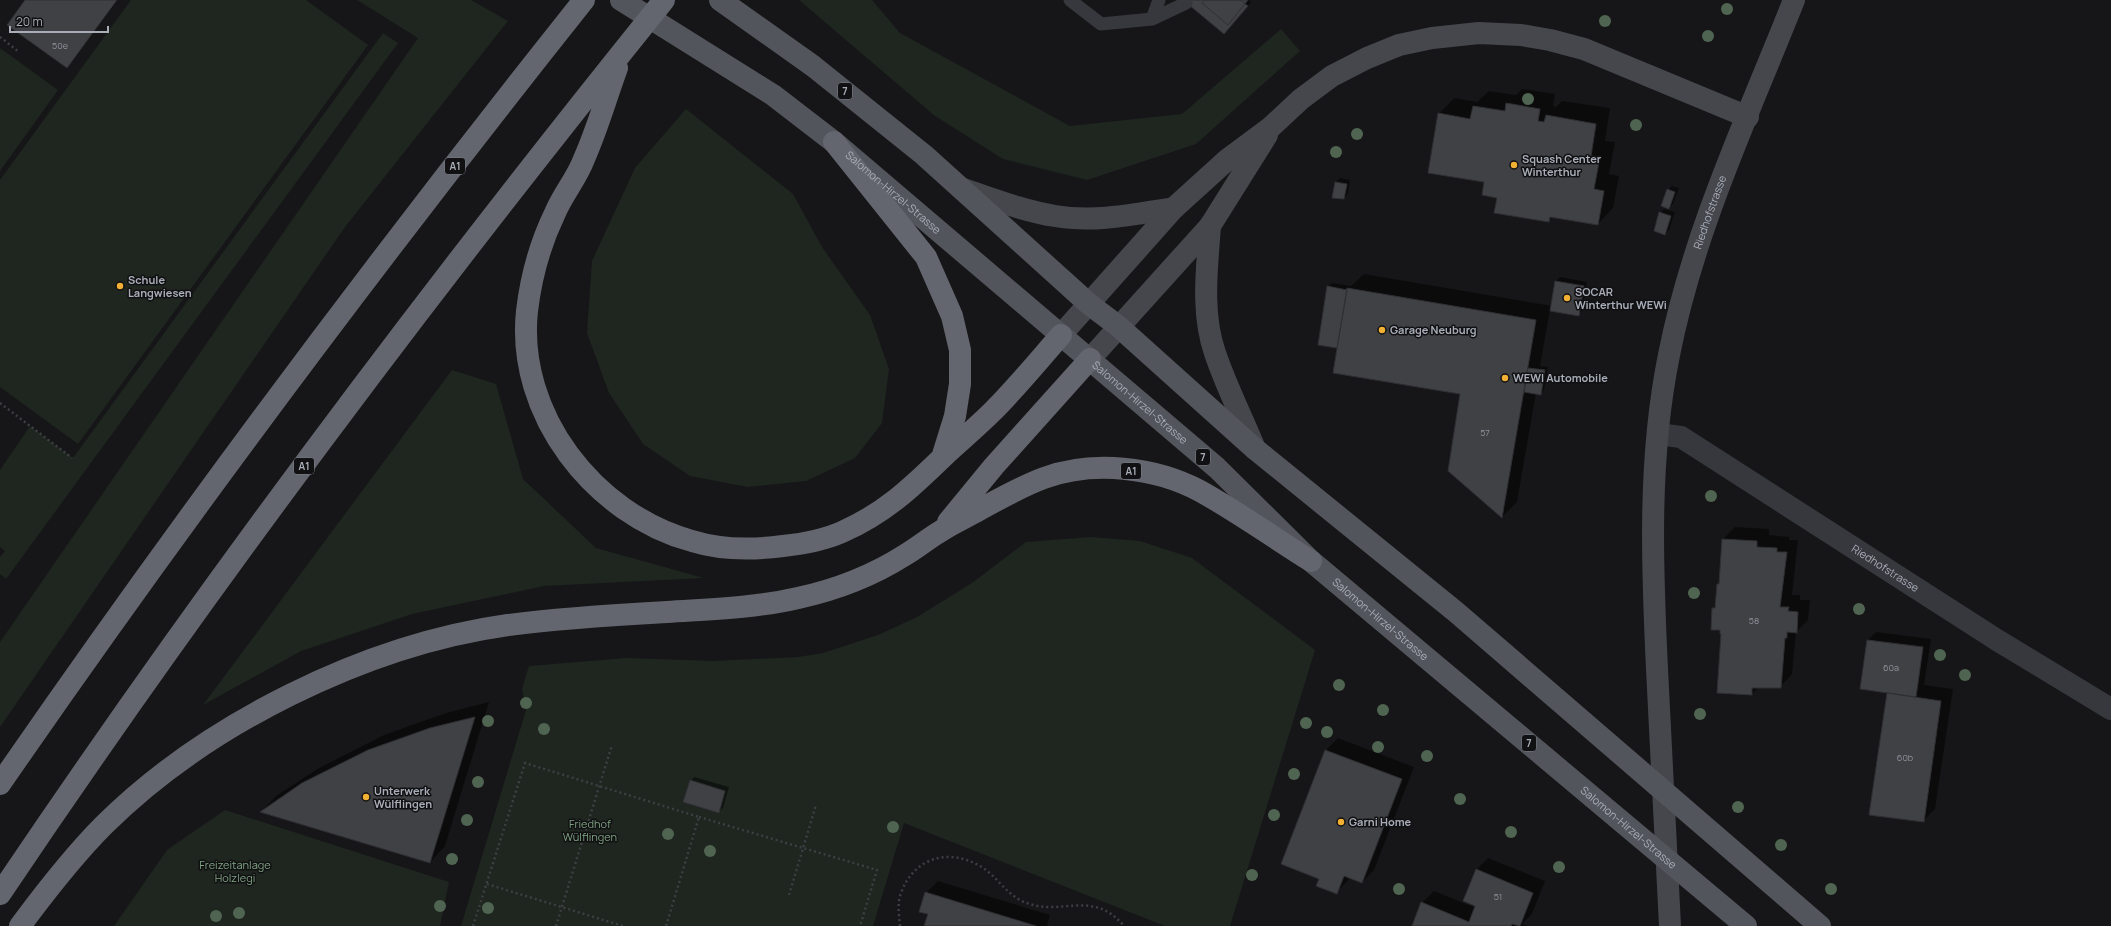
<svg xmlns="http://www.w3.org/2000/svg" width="2111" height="926" viewBox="0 0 2111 926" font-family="Manrope,sans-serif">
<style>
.green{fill:#1e261f}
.shadow{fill:#0007}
.building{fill:#404145;stroke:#303034}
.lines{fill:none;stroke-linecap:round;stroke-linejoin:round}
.path{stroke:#3d3f44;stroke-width:2.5;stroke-dasharray:2 3;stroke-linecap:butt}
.lane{stroke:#37383d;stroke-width:13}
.street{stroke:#37383d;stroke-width:22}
.secondary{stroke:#45474d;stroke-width:22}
.primary{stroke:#53555c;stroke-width:22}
.highway{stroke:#63666e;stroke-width:22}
.tree{fill:#506452}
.poi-dot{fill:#f2b134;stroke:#111113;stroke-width:1.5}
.labels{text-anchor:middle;stroke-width:3;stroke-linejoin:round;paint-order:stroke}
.number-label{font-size:9px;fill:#8e929b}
.shield{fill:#111113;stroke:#7b7e86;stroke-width:1}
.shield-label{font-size:10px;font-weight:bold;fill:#a8adb8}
.poi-label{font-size:11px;font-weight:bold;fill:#a8adb8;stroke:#111113;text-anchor:start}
.street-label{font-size:11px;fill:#a8adb8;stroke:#111113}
.park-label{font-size:11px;fill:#7fa381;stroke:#111113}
</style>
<rect width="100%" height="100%" fill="#161618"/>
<path class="green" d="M131,0H306L368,45L78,444L0,387V180Z
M357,0H471L508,21L345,227L0,727V642L418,38Z
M799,0H872L900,33L1070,126L1182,114L1281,29L1300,51L1196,144L1087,180L1003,159L935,116Z
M383,33L398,43L6,579L0,574V557L5,551L0,547V470L30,426L73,458Z
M0,48L58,90L0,171Z
M686,109L793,194L822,247L870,315L889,369L882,423L855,458L806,481L748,487L690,476L643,444L609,393L587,333L592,261L635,168Z
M452,370L496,384L523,479L596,548L704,578L544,586L412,614L301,651L203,705Z
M1091,537L1140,541L1192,558L1315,650L1230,926H1165L904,823L873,926H461L526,710L522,689L529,666L626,658L713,661L798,657L823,653L878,635L917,617L972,583L1026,542Z
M225,810L449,882L440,926H114L167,850Z"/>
<path class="shadow" d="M26,0H118L75,58L67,66Z
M1185,0H1249L1251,2L1228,29Z
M1522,89L1555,94L1553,106L1556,107L1562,101L1610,108L1605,141L1615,142L1609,174L1619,176L1613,208L1598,224L1553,217L1549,221L1498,197L1439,114L1454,98L1477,102L1489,91L1516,95Z
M1340,178L1350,180L1348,194L1344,198L1336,182Z
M1672,186L1679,188L1673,204L1669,208L1668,190Z
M1664,209L1675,212L1669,230L1665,234L1660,213Z
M1364,274L1552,306L1556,281L1560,277L1587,282L1582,311L1578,314L1550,310L1540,366L1548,367L1544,390L1540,394L1536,393L1517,502L1502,517L1461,394L1339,345L1337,347L1328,287L1332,283L1351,286Z
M1735,527L1769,529V535L1789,537V540H1798L1792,595H1800V600H1810L1808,620L1796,632L1792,674L1780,687H1759L1752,694L1722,633L1713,608L1717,604L1718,584L1720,582L1723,539Z
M1876,632L1931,639L1924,685L1953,689L1935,809L1923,821L1871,814L1888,692L1868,640Z
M489,702L445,846L430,862L262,811L276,796L319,768L384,735L446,713Z
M1338,738L1414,767L1374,870L1362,882L1350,878L1336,893L1321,878L1282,864L1326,750Z
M694,777L729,787L723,808L719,812L691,781Z
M1488,858L1545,881L1532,914L1522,924L1528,926H1413L1422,903L1434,891L1476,908V870Z
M938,881L1050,915L1047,926H925L929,914L926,893Z"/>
<path class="building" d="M25,0H117L67,68L7,25Z
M1183,0H1240L1248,6L1224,34Z
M1205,0H1248L1228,25L1202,3Z
M1506,103L1540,109L1538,121L1544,122L1546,115L1596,124L1591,156L1600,157L1594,189L1604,191L1598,225L1550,217L1549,222L1494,213L1497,198L1482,195L1484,182L1428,173L1438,113L1470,119L1473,106L1505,111Z
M1335,182L1347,184L1344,199L1332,198Z
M1667,189L1675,192L1669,209L1661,206Z
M1659,212L1671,216L1665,235L1654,231Z
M1555,281L1584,286L1579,316L1550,311Z
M1327,286L1347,290L1337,348L1318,345Z
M1347,288L1536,320L1502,518L1448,471L1460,394L1333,373Z
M1528,368L1545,370L1541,395L1524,392Z
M1722,539L1757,541V547L1777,548V552H1787L1780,607H1789L1788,611L1798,612L1797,633L1787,632V638H1785L1781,688H1752V695L1717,693L1721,634H1720V630H1711L1712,608H1715L1717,584H1719Z
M1867,640L1923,647L1916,697L1860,689Z
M1887,693L1941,701L1924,822L1869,815Z
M475,717L430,863L260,812L302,783L368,750L430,728Z
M1325,750L1402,779L1362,883L1344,876L1337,894L1316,886L1319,879L1281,864Z
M690,780L725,791L719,813L683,802Z
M1476,869L1533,893L1520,926L1512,924L1511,926H1412L1421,902L1469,922L1475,906L1463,901Z
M925,892L1036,926H924L928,914L919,912Z"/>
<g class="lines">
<path class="path" d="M0,37L19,52
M0,403L72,458
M699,817L877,870L860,926
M487,884L623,926
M789,895L816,805
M473,926L525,763L699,817L666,926
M556,926L612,745
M900,926C899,915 897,903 901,893C914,857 949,848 980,866C996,875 1005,893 1022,901C1060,919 1091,887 1124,926"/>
<path class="lane" d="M1070,0L1101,24L1152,19L1159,0
M1152,19L1186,3"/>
<path class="street" id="s1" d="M1658,434L1681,437L1997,640L2111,709"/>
<g class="secondary">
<path d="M963,189C993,199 1024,211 1055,216C1095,223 1135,214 1174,208"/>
<path d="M1210,226C1207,268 1201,313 1215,353C1226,386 1242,417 1255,449"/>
<path d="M1061,335L1174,208L1228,159L1271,127L1301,99L1332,76L1367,58L1399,45L1432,38L1479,33L1521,35L1550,40L1584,49L1748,117"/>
<path d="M1090,359L1210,226L1267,135"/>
<path id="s2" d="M1670,926C1665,840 1661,754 1657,669C1652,564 1648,458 1669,355C1693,232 1748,116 1794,0"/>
</g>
<g class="primary">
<path id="s3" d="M621,0L773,95L834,142L1217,468L1311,561L1746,926"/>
<path d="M720,0L813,66L924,155L1089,304L1118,326L1255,449L1456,612L1820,926"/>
</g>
<path class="highway" d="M617,68C606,98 597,130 584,159C577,178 563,194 555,213C540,244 531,277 527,311C516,414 594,514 692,541C721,550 753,550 783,546C802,544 824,540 842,532C885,513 911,488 944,456C960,441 977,427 993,411C1017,387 1039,360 1061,335
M834,142L926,257L952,316L960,350V384L955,416L942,458
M948,522L994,466L1090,359
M0,784C185,516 381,255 584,0
M0,894C207,586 431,289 664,0
M20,926C46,891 73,856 104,825C206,724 365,645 508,625C561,618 614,615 667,612C711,609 755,608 798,598C835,590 872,576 905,555C917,548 929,538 941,531C953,523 967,517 979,510C1001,498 1022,486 1044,478C1093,460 1155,467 1200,491C1238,512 1274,538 1311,561"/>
</g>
<g class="tree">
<circle cx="1727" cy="9" r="6"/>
<circle cx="1605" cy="21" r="6"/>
<circle cx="1708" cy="36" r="6"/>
<circle cx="1528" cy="99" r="6"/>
<circle cx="1636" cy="125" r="6"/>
<circle cx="1357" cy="134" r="6"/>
<circle cx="1336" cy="152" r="6"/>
<circle cx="1711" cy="496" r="6"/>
<circle cx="1694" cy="593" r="6"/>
<circle cx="1859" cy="609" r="6"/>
<circle cx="1940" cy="655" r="6"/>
<circle cx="1965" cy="675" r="6"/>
<circle cx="1339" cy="685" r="6"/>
<circle cx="526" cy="703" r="6"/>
<circle cx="1383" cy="710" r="6"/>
<circle cx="1700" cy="714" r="6"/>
<circle cx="488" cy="721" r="6"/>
<circle cx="1306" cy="723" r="6"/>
<circle cx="544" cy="729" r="6"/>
<circle cx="1327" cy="732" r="6"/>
<circle cx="1378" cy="747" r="6"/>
<circle cx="1427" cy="756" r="6"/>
<circle cx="1294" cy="774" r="6"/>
<circle cx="478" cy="782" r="6"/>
<circle cx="1460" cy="799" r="6"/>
<circle cx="1738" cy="807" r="6"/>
<circle cx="1274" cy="815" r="6"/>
<circle cx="467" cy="820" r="6"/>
<circle cx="893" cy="827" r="6"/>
<circle cx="1511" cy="832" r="6"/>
<circle cx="668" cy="834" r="6"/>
<circle cx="1781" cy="845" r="6"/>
<circle cx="710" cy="851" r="6"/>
<circle cx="452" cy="859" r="6"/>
<circle cx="1559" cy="867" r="6"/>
<circle cx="1252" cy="875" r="6"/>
<circle cx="1399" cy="889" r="6"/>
<circle cx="1831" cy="889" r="6"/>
<circle cx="440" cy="906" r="6"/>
<circle cx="488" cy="908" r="6"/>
<circle cx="239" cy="913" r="6"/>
<circle cx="216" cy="916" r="6"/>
</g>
<g class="poi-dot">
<circle cx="1514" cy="165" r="4"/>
<circle cx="120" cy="286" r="4"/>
<circle cx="1567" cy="298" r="4"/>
<circle cx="1382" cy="330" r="4"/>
<circle cx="1505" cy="378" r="4"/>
<circle cx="366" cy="797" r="4"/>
<circle cx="1341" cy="822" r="4"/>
</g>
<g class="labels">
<g class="number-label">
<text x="60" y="49">50e</text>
<text x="1485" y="436">57</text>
<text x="1754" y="624">58</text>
<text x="1891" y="671">60a</text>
<text x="1905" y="761">60b</text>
<text x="1498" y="900">51</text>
</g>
<g class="shield">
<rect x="838" y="83" width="14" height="16" rx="3"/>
<rect x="445" y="158" width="20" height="16" rx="3"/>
<rect x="1196" y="449" width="14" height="16" rx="3"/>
<rect x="294" y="458" width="20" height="16" rx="3"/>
<rect x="1121" y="463" width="20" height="16" rx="3"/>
<rect x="1522" y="735" width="14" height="16" rx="3"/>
</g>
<g class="shield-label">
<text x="845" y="95">7</text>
<text x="455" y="170">A1</text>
<text x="1203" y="461">7</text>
<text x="304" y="470">A1</text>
<text x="1131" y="475">A1</text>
<text x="1529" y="747">7</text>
</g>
<g class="poi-label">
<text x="1522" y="163">Squash Center<tspan x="1522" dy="13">Winterthur</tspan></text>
<text x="128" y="284">Schule<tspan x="128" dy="13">Langwiesen</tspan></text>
<text x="1575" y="296">SOCAR<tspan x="1575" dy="13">Winterthur WEWi</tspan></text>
<text x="1390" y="334">Garage Neuburg</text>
<text x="1513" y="382">WEWI Automobile</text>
<text x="374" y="795">Unterwerk<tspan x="374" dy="13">Wülflingen</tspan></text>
<text x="1349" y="826">Garni Home</text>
</g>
<g class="street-label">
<text dy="4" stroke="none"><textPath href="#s3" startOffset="334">Salomon-Hirzel-Strasse</textPath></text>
<text dy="4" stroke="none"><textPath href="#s2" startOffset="721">Riedhofstrasse</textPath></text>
<text dy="4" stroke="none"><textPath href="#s3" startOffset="658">Salomon-Hirzel-Strasse</textPath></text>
<text dy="4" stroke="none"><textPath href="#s1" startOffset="266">Riedhofstrasse</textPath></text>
<text dy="4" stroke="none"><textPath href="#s3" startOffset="982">Salomon-Hirzel-Strasse</textPath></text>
<text dy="4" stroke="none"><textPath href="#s3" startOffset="1306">Salomon-Hirzel-Strasse</textPath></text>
</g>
<g class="park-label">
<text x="590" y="828">Friedhof<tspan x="590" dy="13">Wülflingen</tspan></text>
<text x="235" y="869">Freizeitanlage<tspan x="235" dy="13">Holzlegi</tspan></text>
</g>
</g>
<path d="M10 26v6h98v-6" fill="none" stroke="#a8adb8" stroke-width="2"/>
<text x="16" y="26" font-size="12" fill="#a8adb8" stroke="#111113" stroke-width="3" paint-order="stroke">20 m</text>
</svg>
